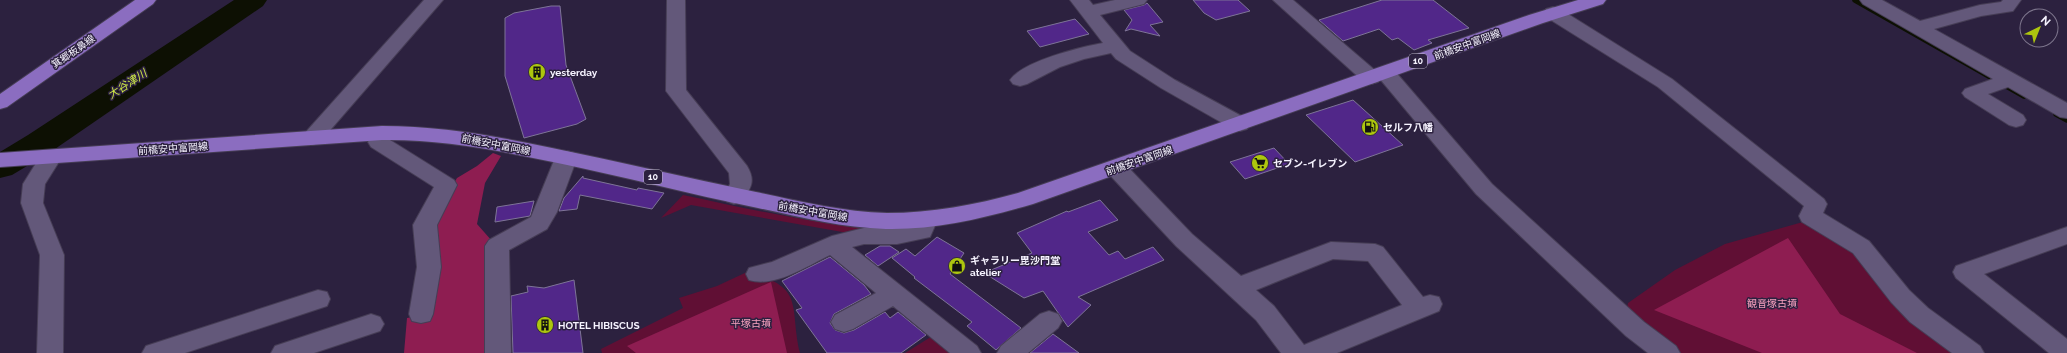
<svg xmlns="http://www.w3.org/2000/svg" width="2067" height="353" viewBox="0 0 2067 353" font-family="Raleway,'Noto Sans JP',sans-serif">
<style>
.green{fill:#600f34}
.forest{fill:#8e1d51}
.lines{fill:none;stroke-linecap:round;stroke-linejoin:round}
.stream{stroke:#0d1003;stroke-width:5.5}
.river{fill:#0d1003;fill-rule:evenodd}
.building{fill:#512789;stroke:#7e7497}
.minor-casing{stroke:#463d55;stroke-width:2}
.major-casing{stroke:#463d55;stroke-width:2}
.minor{fill:#63587a;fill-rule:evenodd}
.major{fill:#8b6dc0;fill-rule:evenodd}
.labels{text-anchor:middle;stroke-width:3;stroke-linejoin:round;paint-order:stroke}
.shield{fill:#2c213f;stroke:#b9b4c5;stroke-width:1}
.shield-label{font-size:9px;font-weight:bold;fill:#f6f3ff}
.street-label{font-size:10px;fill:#f6f3ff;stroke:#2c213f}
.poi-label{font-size:10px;font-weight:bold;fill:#f6f3ff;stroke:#2c213f;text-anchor:start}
.park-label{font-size:10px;fill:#f8a0be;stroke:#2c213f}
.water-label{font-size:11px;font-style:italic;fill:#cfea47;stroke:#2c213f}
</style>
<rect width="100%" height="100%" fill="#2c213f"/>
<path class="green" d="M683,195C749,209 814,224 881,229L848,233L691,205L661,218Z
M1810,220L1851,244L1962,353H1677L1627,309L1628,303L1675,270L1725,244Z
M747,272C806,287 789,305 800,353H602L601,349L683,308L679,298L717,286Z
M934,335L957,353H905Z"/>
<path class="forest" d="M493,153L501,156L485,183L477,224L492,241V353H404L407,318L425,315L431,223L457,178L477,166Z
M1788,238L1840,314L1917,353H1762L1654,310Z
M771,282L787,353H636L627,346Z"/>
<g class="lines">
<path class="stream" d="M1855,0L2024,96
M2056,114L2067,120"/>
<path class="river" d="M234,0H267L263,6L52,151L12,175L0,178V152L28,135Z"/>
</g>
<path class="building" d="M1193,0H1238L1250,11L1216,20L1204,13Z
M1382,0H1433L1469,28L1428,40L1432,43L1414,50L1398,38L1392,40L1379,29L1343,41L1319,20Z
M1147,3L1163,22L1150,25L1160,36L1131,29L1125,31L1132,20L1124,10L1144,5Z
M551,6H560L566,65L586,119L577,124L524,138L505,76V18L514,13Z
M1075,19L1089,34L1040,47L1027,31Z
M1353,100L1403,145L1355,162L1306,115Z
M1274,148L1289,164L1245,179L1230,162Z
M583,176V178L637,190L638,188L664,193L652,209L580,195L577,209L559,211L564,198Z
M1100,200L1118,220L1088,232L1109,255L1118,251L1125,259L1153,247L1164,260L1078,297L1091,305L1068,327L1043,291L1024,298L984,273L1032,253L1017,233L1067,211L1068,212Z
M534,201L530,216L495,222L497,207Z
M937,237L964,253L950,274L1021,328L996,350L967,326L972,322L914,278L915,277L892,258L906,249L915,256Z
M880,246H890L899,252L878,266L865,255Z
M830,257L864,285L871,294L834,314L830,323L835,330L844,333L854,330L885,312L890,318L898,312L926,335L901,353H827L796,310L802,308L782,281Z
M574,280L583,353H513L511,296L528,292L527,286L544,288Z
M1053,334L1079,353H1030Z"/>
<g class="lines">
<g class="minor-casing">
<path id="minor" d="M424,0H443L319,143L312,145L305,143L301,138L305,133Z
M667,0H685L686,90L747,166C756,181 751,188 742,201L734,204L726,201L723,196L730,184L729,173L666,91Z
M1070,0H1089L1093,5L1115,0H1147L1144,4L1100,15L1130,51L1175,80L1247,119L1250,124L1247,129L1240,131L1233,129L1161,88L1116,59L1111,53L1084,59L1060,67L1027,84L1020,86L1013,84L1010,80C1023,61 1081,47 1103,43Z
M1273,0H1293L1377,72L1379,69L1386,67L1393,69L1492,184L1644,322L1676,346L1680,353H1648L1626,336L1476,194L1380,79L1378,82L1371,84L1364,82Z
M1860,0H1882L1920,21L1980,5L2001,2L2003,0H2021L2013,11L1981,16L1934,29L2067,103V118L2060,117L2008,87L1988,94L2023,115L2026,120L2023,125L2016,127L2009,125L1965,97L1962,93L1965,89L1993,79L1863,4Z
M1553,7L1560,9L1672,79L1824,199L1827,204L1823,213L1869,241L1909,290L1928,308L1980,346L1984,353H1952L1910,322L1891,302L1853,253L1802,222L1799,216L1804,206L1658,87L1546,17L1544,13L1546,9Z
M382,126L389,128L393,133L390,140L454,180L457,185L437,225L441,267L433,314L430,321L421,323L412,321L409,314L417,267L413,225L434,187L371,147L368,142L375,128Z
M51,150L59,152L62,157L45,184L43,203L64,255L63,353H37L40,255L21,203L23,184L43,152Z
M566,151L574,153L577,158L557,212L547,229L509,250L511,353H485V246L489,240L531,217L555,158L558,153Z
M1116,161L1124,163L1192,234L1241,276L1331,242L1375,244L1383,247L1423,297L1430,295L1439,297L1442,304L1439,311L1337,353H1281L1256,320L1176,246L1108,173L1105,168L1108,163ZM1333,259L1368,261L1402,305L1304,345L1274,306L1256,290Z
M927,211L935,213L938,219L930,237L897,244H864L852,247L977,346L981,353H950L893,306L853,329L844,332L835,329L831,322L835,315L876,293L830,255C807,266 775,288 749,280L746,274L749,268L772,262L832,236L864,228H897L913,225L919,213Z
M2067,227V244L1984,274L2067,339V353H2049L1956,278L1953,272L1956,266Z
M318,290L327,292L330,299L327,306L185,353H142L146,346Z
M1049,311L1058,314L1062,321L1058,328L1028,353H997L1001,346L1040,314Z
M371,314L380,317L384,324L380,331L314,353H271L275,346Z"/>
</g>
<g class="major-casing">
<path id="major" d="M135,0H156L153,4L7,107L0,109V94Z
M1578,0H1606L1603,4L1543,23L1033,204C985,218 936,230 886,229C842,228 800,217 758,208C689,194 622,176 553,162C496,150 440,139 382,140L0,167V153L382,126C440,126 496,136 552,148C620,162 688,178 756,192C799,201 842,212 887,213C932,213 975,205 1018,193L1529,15Z"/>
</g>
<use href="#minor" class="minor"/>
<use href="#major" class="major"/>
</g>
<defs>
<g id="building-disc" transform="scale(0.9)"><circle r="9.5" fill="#adc60e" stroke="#2c213f"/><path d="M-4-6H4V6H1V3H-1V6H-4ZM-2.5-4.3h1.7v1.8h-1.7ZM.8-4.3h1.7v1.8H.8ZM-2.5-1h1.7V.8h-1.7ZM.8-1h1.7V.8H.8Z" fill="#111"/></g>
<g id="fuel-disc" transform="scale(0.9)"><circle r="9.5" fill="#adc60e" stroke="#2c213f"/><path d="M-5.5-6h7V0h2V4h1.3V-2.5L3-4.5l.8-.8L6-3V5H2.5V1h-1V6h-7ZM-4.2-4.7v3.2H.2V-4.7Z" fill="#111"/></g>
<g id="supermarket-disc" transform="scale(0.9)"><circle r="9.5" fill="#adc60e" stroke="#2c213f"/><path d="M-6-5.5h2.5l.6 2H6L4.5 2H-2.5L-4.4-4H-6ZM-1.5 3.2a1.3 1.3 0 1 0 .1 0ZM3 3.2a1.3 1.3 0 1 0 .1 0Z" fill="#111"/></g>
<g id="shop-disc" transform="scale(0.9)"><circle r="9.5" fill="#adc60e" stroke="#2c213f"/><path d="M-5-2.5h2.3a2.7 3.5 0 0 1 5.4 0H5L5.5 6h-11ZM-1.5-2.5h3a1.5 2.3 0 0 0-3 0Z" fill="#111"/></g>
</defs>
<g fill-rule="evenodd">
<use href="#building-disc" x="537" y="72"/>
<use href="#fuel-disc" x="1370" y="127"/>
<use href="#supermarket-disc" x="1260" y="163"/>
<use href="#shop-disc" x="957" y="266"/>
<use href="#building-disc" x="545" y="325"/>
</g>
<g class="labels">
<g class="shield">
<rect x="1409" y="54" width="18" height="14" rx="3"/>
<rect x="644" y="170" width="18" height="14" rx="3"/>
</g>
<g class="shield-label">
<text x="1418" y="64">10</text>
<text x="653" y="180">10</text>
</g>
<g class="street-label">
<text transform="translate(1467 44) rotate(-20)" y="4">前橋安中富岡線</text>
<text transform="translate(73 51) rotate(-35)" y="4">箕郷板鼻線</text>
<text transform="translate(496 144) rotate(11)" y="4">前橋安中富岡線</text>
<text transform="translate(173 148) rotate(-4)" y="4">前橋安中富岡線</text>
<text transform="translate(1139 160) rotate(-19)" y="4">前橋安中富岡線</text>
<text transform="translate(813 211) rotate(10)" y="4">前橋安中富岡線</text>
</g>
<g class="poi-label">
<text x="550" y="76">yesterday</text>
<text x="1383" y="131">セルフ八幡</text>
<text x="1273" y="167">セブン-イレブン</text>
<text x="970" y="264">ギャラリー毘沙門堂<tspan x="970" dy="12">atelier</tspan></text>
<text x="558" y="329">HOTEL HIBISCUS</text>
</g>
<g class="park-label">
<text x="1772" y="307">観音塚古墳</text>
<text x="751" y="327">平塚古墳</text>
</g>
<g class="water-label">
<text transform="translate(127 84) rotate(-33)" y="4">大谷津川</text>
</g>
</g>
<g transform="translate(2039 28) rotate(43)"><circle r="19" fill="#2c213f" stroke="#7d758c"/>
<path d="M0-3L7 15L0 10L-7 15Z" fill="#adc60e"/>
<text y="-6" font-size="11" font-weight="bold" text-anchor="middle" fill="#f6f3ff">N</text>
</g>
</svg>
